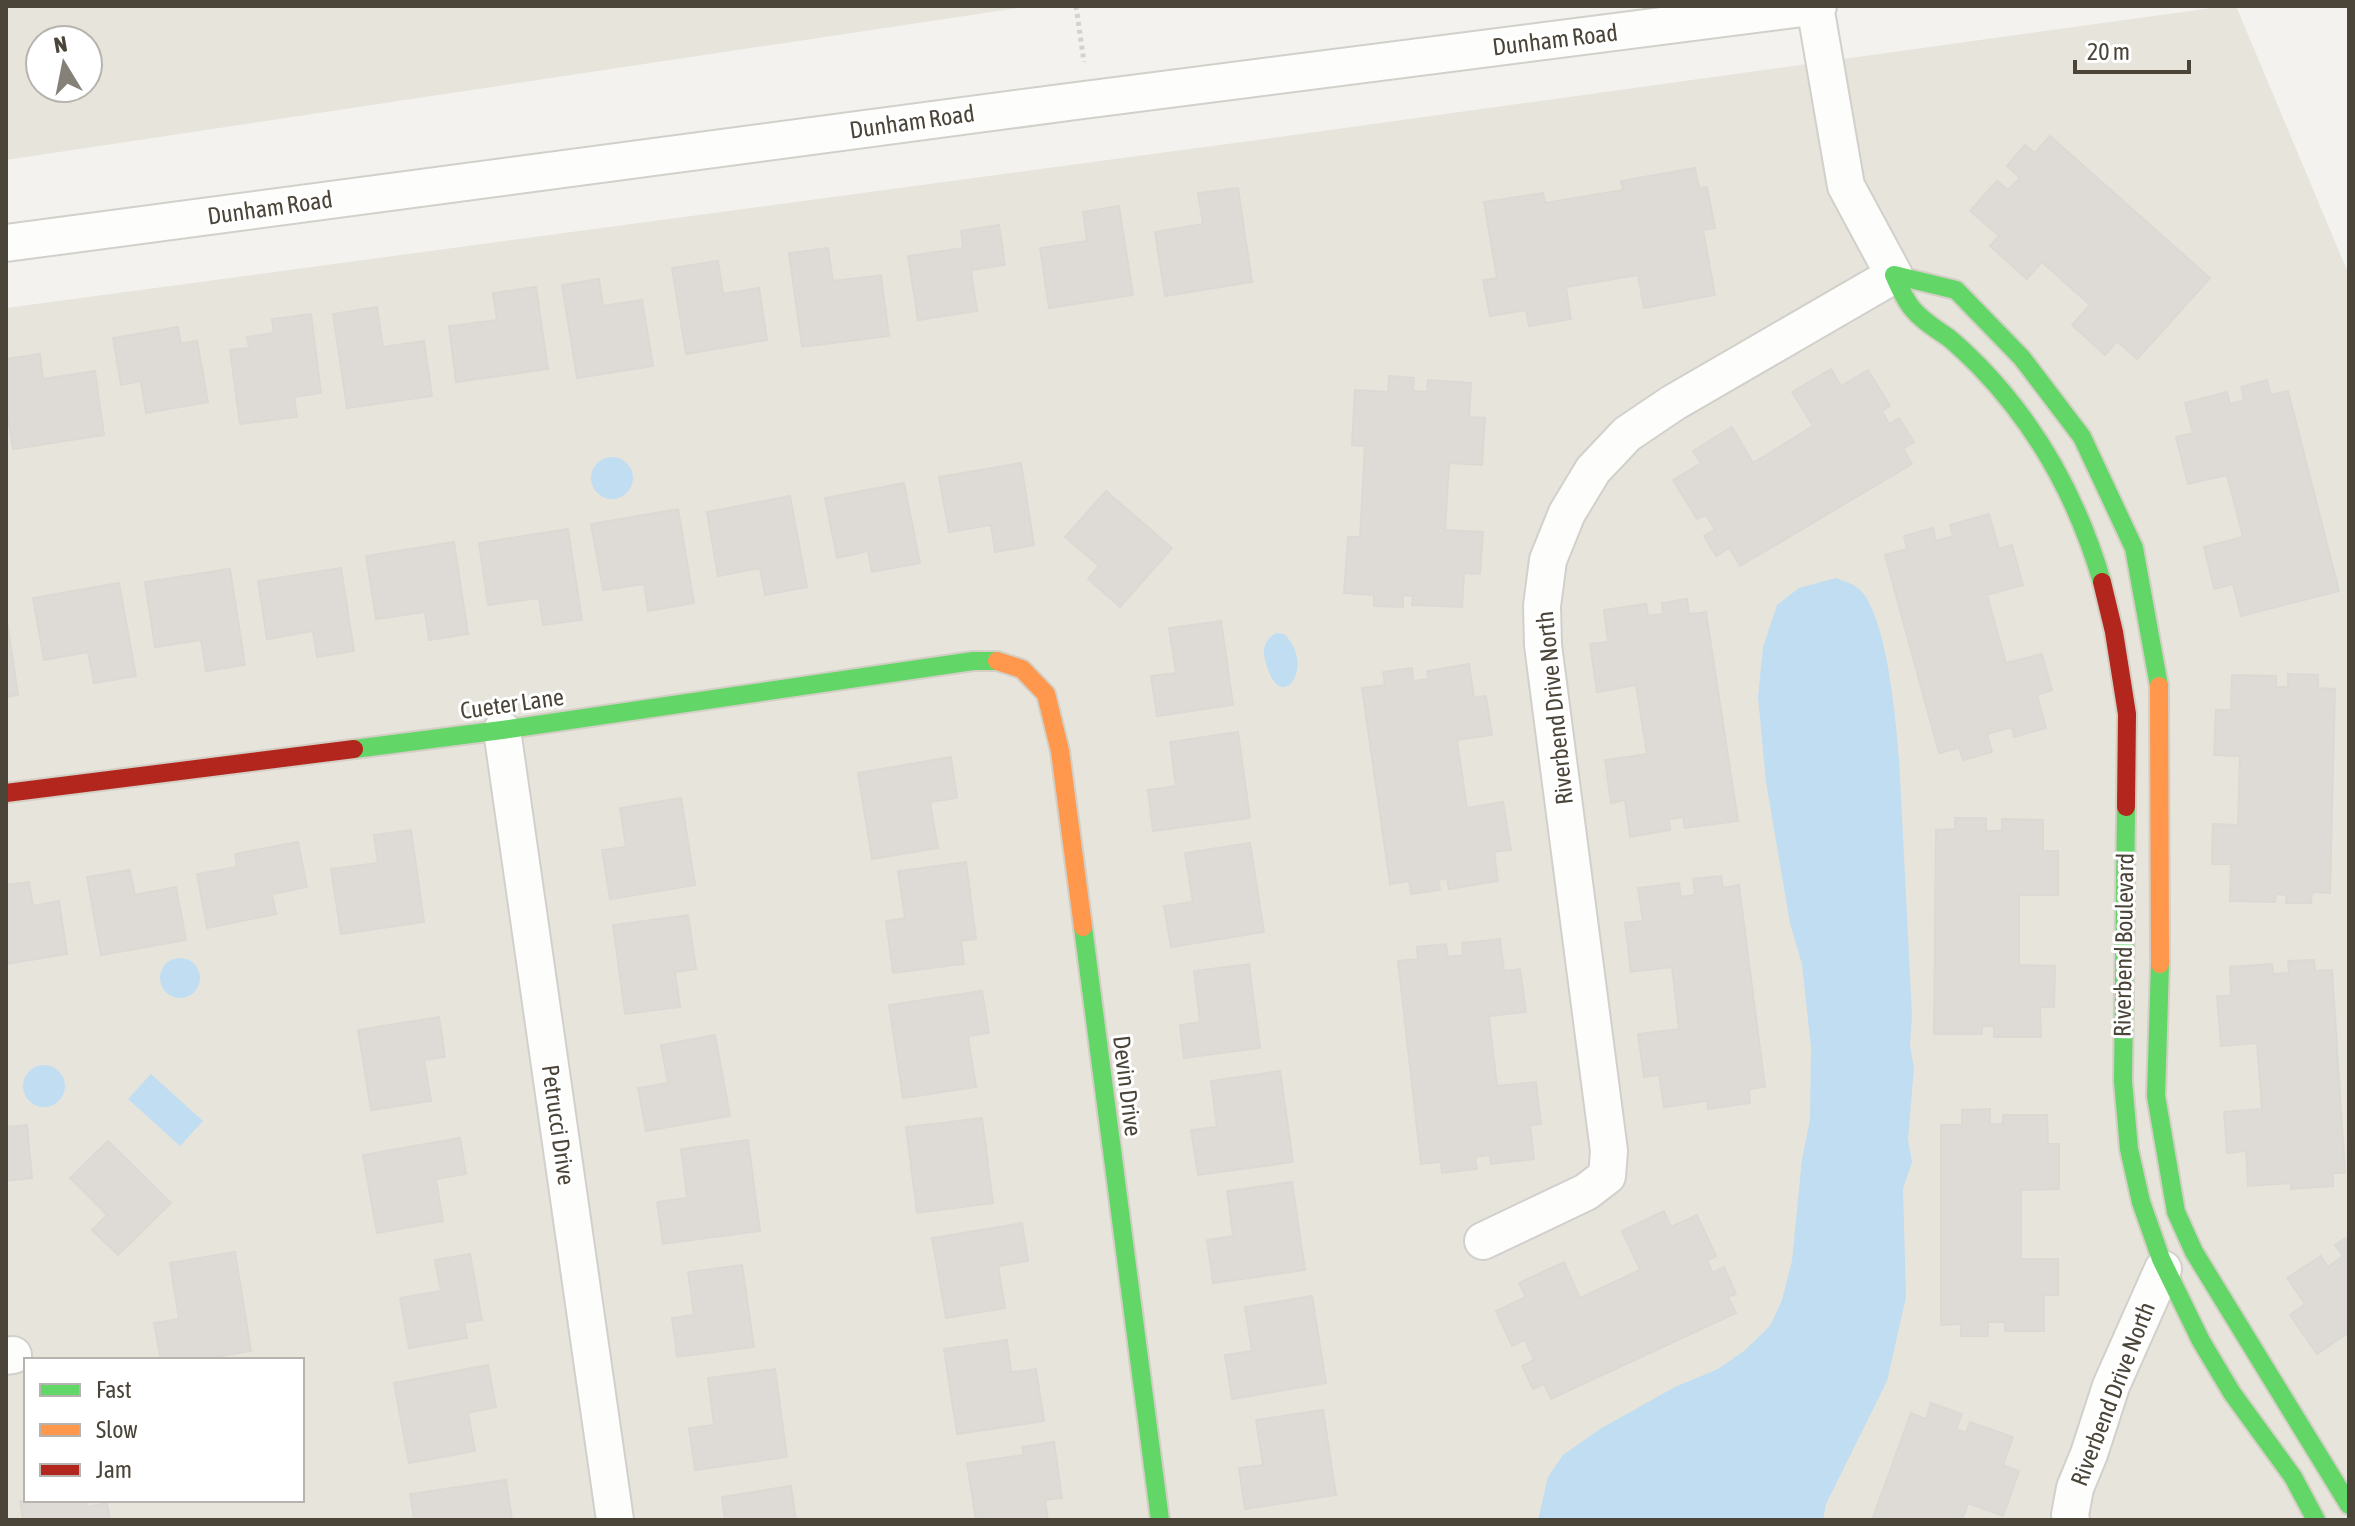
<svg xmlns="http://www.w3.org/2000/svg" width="2355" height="1526" viewBox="0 0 2355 1526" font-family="'Asap Condensed',sans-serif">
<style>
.residential{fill:#e7e4dc;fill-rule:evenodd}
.water{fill:#c0ddf1}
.building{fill:#dedbd6;stroke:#dcd9d4;stroke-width:2}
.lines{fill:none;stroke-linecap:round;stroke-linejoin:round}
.street-casing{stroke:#d2d0cb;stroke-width:40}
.fast-casing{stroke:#d3cfc5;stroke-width:22}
.slow-casing{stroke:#d3cfc5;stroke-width:22}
.jam-casing{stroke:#d3cfc5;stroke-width:22}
.path{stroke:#d3d2cc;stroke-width:5;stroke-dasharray:4 4;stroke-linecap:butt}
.street{stroke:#fdfdfc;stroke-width:36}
.fast{stroke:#63d668;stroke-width:18}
.slow{stroke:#ff974d;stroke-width:18}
.jam{stroke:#b3261e;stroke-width:18}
.labels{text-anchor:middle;stroke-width:6;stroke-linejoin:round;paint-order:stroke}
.street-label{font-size:24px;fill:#4b4439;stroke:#fff}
</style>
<rect width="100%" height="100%" fill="#f4f2ee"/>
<path class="residential" d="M6,6H1031L6,160ZM40,40H88V88H40Z
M2226,6H2236L2349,275V1520H6V308L1301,134ZM26,1360H302V1500H26Z"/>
<path class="water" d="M591 478a21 21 0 1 1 42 0a21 21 0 1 1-42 0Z
M1836,578C1843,581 1853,584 1859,589C1887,614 1896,721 1899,758L1912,1015L1910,1046L1914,1068L1908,1139L1912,1162L1903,1189L1906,1297L1887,1381L1826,1504L1823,1520H1538L1548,1477L1563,1455L1600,1429L1675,1387L1718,1369L1744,1351L1770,1326L1782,1300L1792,1261L1802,1159L1810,1120L1811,1048L1802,964L1790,923L1766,782L1758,697L1763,647L1777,605L1799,588Z
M1276,633L1284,634C1318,666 1279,721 1265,659C1262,648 1265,640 1276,633Z
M160 978a20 20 0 1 1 40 0a20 20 0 1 1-40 0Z
M23 1086a21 21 0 1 1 42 0a21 21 0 1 1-42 0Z
M151,1074L203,1121L180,1146L128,1099Z"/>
<path class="building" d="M2050,136L2210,278L2137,359L2117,341L2105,355L2072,325L2090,305L2042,262L2027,279L1990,246L1999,236L1970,211L1997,181L2008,190L2020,178L2007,166L2025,145L2035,153Z
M1695,168L1699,188L1707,187L1715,228L1703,230L1715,295L1644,308L1638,275L1566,287L1571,319L1529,326L1526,310L1490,316L1483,280L1497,278L1484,202L1543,193L1545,203L1623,190L1621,181Z
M1238,188L1252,282L1165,296L1155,232L1203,224L1198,193Z
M1119,206L1133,295L1049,308L1040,248L1087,241L1083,212Z
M999,225L1005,265L971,270L977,311L918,320L908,256L963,248L961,231Z
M828,248L833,281L881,275L889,336L802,347L789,253Z
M718,261L723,294L759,288L767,340L686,354L672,268Z
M599,279L603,306L642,300L653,366L577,378L562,285Z
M536,287L548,369L456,382L449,326L497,320L493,293Z
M377,307L383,347L424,341L432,396L347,408L333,314Z
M311,314L321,393L294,397L297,417L240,424L230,350L249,348L247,337L274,333L272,319Z
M178,327L181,344L197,341L208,402L146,413L141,381L121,385L113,338Z
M40,354L43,379L95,371L104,435L13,449L6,404V359Z
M1831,369L1841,386L1868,370L1890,406L1882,411L1889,424L1899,418L1914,442L1903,449L1912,464L1740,566L1729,548L1716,556L1704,536L1715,530L1706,515L1697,519L1673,480L1701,463L1693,451L1732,427L1753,463L1813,426L1792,392Z
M1389,376L1414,378L1413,391L1427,392L1428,380L1471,383L1469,417L1485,418L1482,465L1449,463L1445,530L1483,532L1480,574L1464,573L1462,607L1412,605L1413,596L1403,595V607L1374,606V595L1344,593L1348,537H1360L1365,446L1352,445L1355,390L1388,392Z
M2267,380L2271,395L2288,391L2339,591L2241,616L2233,584L2214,589L2204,547L2243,537L2227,475L2188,484L2176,437L2193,433L2185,403L2227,392L2230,404L2244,400L2241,387Z
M1021,463L1034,545L995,552L991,525L949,532L939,477Z
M904,483L920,563L872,572L868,551L837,558L825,498Z
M1106,491L1172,548L1120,607L1088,579L1099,566L1065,537Z
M790,496L807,587L765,595L760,568L718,576L707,512Z
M678,509L694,603L648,611L644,584L603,590L591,524Z
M1989,514L1999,549L2012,545L2023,585L1987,595L2006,663L2042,654L2052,690L2037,695L2046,728L2014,737L2012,727L1987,734L1992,752L1963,760L1959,748L1939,753L1885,555L1907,549L1904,536L1933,528L1936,541L1953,536L1950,525Z
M568,529L582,620L543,625L539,598L488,605L479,543Z
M454,542L468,634L429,640L425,612L376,619L366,556Z
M341,568L354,651L317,657L313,631L267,639L258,581Z
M230,569L245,665L206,671L201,640L155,647L145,582Z
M119,583L136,676L94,683L88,652L44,660L33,598Z
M1687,599L1689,614L1706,612L1738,821L1685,828L1683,817L1669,819L1670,830L1630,837L1625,800L1611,803L1605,760L1647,754L1636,685L1597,692L1590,644L1608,642L1604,610L1646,604L1648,616L1663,614L1662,603Z
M6,614L18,695L6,697Z
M1221,621L1233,705L1157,716L1151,676L1176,673L1169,628Z
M1469,664L1474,698L1486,696L1492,735L1457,740L1467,808L1503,802L1511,850L1494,852L1498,881L1449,889L1447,878L1438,880L1440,890L1411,894L1409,881L1390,884L1362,688L1385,685L1383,672L1412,668L1413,681L1428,679L1427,671Z
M2288,674L2318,675V688L2335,689L2330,893L2312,892L2311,903H2286L2287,895L2276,894L2275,902L2230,901L2231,864H2212L2213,824L2238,825L2240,756L2214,755L2216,710H2231L2232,675L2276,676V687H2288Z
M1238,732L1250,818L1153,831L1148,790L1176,786L1170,742Z
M951,757L957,798L930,802L938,848L872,859L858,773Z
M681,798L695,885L610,899L602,850L626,847L620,808Z
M1955,818H1986V831H2002V819L2043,820V851H2058V895H2019V965L2055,966L2054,1007H2040L2041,1037H1994V1026H1982V1034H1934L1936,830L1955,829Z
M411,830L424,922L341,934L331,869L378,863L374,835Z
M298,842L307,887L272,894L276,914L207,928L197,874L237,867L235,854Z
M1250,843L1264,932L1171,947L1164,906L1193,902L1185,853Z
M966,862L976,939L961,941L964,964L893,973L886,921L905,918L898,871Z
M130,870L135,895L176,887L186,940L101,955L87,877Z
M1721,876L1723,888L1739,885L1765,1087L1749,1089L1750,1103L1708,1109L1707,1101L1664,1107L1659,1075L1644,1077L1638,1034L1679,1029L1672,967L1631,972L1625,923L1643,921L1638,888L1679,883L1681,897L1695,895L1693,879Z
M29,882L33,906L59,901L67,954L6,964V885Z
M688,915L696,969L675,972L680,1007L625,1014L613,925Z
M1500,939L1504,971L1520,969L1526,1012L1489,1016L1497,1086L1536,1082L1541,1124L1530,1125L1534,1159L1491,1164L1490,1155L1475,1157L1477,1169L1442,1173L1441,1162L1421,1164L1398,961L1418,959L1417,947L1446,944L1448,957L1463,955L1462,943Z
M2314,960L2315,971L2332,970L2345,1173H2333V1186L2291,1189V1183L2248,1186L2246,1151L2227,1153L2224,1112L2262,1109L2257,1043L2221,1046L2217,996H2231L2230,967L2272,964L2273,974L2289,973L2288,961Z
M1249,964L1260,1048L1184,1058L1180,1025L1200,1022L1194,971Z
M982,991L989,1033L968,1036L976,1087L903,1098L889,1005Z
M439,1017L445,1057L424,1060L431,1101L371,1110L358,1030Z
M715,1035L730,1116L646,1131L638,1088L668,1083L661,1045Z
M1280,1071L1293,1162L1198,1175L1191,1130L1217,1127L1211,1081Z
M1990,1109V1124H2003V1115H2047L2048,1144H2059V1189L2021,1190V1259H2058V1295H2044V1331H2005V1322H1988V1336H1961V1324L1941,1325V1125H1962V1110Z
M982,1118L993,1203L917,1213L906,1127Z
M27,1125L32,1178L6,1181V1127Z
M460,1138L466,1174L436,1179L443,1221L377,1233L363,1155Z
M748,1140L760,1231L663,1244L657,1202L687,1198L681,1149Z
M108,1141L171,1203L118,1255L92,1230L107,1215L70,1178Z
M1292,1182L1305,1270L1213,1283L1207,1240L1233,1236L1227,1191Z
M1664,1211L1671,1227L1697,1215L1716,1256L1707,1261L1713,1273L1724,1267L1736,1294L1728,1297L1736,1313L1551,1399L1544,1384L1533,1389L1522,1366L1534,1360L1525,1340L1512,1346L1496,1311L1526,1297L1519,1283L1564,1262L1580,1298L1640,1270L1622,1231Z
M1022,1223L1028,1261L998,1266L1005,1308L946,1318L932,1238Z
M2349,1236V1332L2317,1354L2290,1315L2305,1304L2287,1278L2321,1256L2328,1267L2343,1256L2335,1245Z
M235,1252L251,1351L198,1360H161L154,1323L179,1319L170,1263Z
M470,1254L482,1320L464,1323L467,1338L409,1348L400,1298L441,1291L435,1260Z
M742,1265L754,1347L677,1357L672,1318L694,1315L688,1272Z
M1312,1296L1326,1383L1232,1399L1225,1355L1252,1351L1245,1307Z
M1007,1340L1011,1372L1036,1369L1044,1421L957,1434L944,1349Z
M488,1365L496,1407L468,1413L475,1451L409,1463L394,1383Z
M775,1369L787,1457L695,1470L689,1428L714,1425L708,1378Z
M1931,1403L1962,1414L1956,1429L1966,1433L1970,1422L2013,1437L2003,1465L2019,1471L2003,1516L1968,1503L1962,1520H1872L1911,1413L1926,1419Z
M1323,1410L1336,1495L1245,1509L1239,1468L1263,1465L1256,1420Z
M1054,1442L1062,1498L1045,1500L1048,1520H976L967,1463L1024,1455L1022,1447Z
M506,1480L512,1519L414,1520L410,1494Z
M791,1486L796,1520H725L722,1497Z
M28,1500H86L87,1507L107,1503L110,1520H23L20,1501Z"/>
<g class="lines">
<g class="street-casing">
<path id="street" d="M6,243L1076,101L1818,6
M502,730L615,1520
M1483,1241L1586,1192L1607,1176L1609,1151L1543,645L1542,606L1548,560L1567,513L1593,470L1627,434L1673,403L1894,275L1846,186L1815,6
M6,1356L13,1355
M2071,1520L2070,1515L2075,1488L2089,1454L2111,1386L2163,1269"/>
</g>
<g class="fast-casing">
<path id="fast" d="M2102,582C2078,500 2040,429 1980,367C1970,357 1960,347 1949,338C1936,329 1921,320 1911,307C1904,298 1899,286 1894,275L1956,290L2022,358L2082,437L2134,548L2159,686
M354,749L502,730L973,661H997
M2126,807L2123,1081L2129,1149L2141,1202L2161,1259L2201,1341L2232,1393L2293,1477L2316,1520
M1083,927L1160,1520
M2160,964L2156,1096L2176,1212L2194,1252L2349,1505"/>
</g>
<g class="slow-casing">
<path id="slow" d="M997,661L1022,669L1046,694L1060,751L1083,927
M2159,686L2160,964"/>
</g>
<g class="jam-casing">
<path id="jam" d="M2102,582L2114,632L2127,714L2126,807
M6,793L354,749"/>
</g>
<path class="path" d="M1076,6L1084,62"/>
<use href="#street" class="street"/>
<use href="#fast" class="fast"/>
<use href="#slow" class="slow"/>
<use href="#jam" class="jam"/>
</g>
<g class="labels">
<g class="street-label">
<text transform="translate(1555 40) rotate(-7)" y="8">Dunham Road</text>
<text transform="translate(912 122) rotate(-8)" y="8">Dunham Road</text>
<text transform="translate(270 208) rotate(-8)" y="8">Dunham Road</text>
<text transform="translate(512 704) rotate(-8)" y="8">Cueter Lane</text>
<text transform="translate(1555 708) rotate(-96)" y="8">Riverbend Drive North</text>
<text transform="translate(2124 945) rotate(-89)" y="8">Riverbend Boulevard</text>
<text transform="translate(1127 1086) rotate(83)" y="8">Devin Drive</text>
<text transform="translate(558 1125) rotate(82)" y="8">Petrucci Drive</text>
<text transform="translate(2113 1394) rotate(-69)" y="8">Riverbend Drive North</text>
</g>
</g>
<rect width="2355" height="1526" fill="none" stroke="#4b4439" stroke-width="16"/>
<rect x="24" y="1358" width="280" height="144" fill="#ffffff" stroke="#b7b4b0" stroke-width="2"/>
<rect x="40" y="1384" width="40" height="12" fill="#63d668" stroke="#b7b4b0" stroke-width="2"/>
<text x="96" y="1398" font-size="24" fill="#4b4439">Fast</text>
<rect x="40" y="1424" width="40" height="12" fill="#ff974d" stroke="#b7b4b0" stroke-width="2"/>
<text x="96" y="1438" font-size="24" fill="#4b4439">Slow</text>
<rect x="40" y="1464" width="40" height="12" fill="#b3261e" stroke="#b7b4b0" stroke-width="2"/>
<text x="96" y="1478" font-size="24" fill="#4b4439">Jam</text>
<g transform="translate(64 64) rotate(350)"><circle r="38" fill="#ffffff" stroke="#b7b4b0" stroke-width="2"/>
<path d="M0-6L14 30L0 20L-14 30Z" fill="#868178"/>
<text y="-12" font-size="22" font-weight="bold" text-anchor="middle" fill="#4b4439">N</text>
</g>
<path d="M2075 60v12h114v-12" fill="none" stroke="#4b4439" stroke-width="4"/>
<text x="2087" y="60" font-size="24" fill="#4b4439" stroke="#ffffff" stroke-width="6" paint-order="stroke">20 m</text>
</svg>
